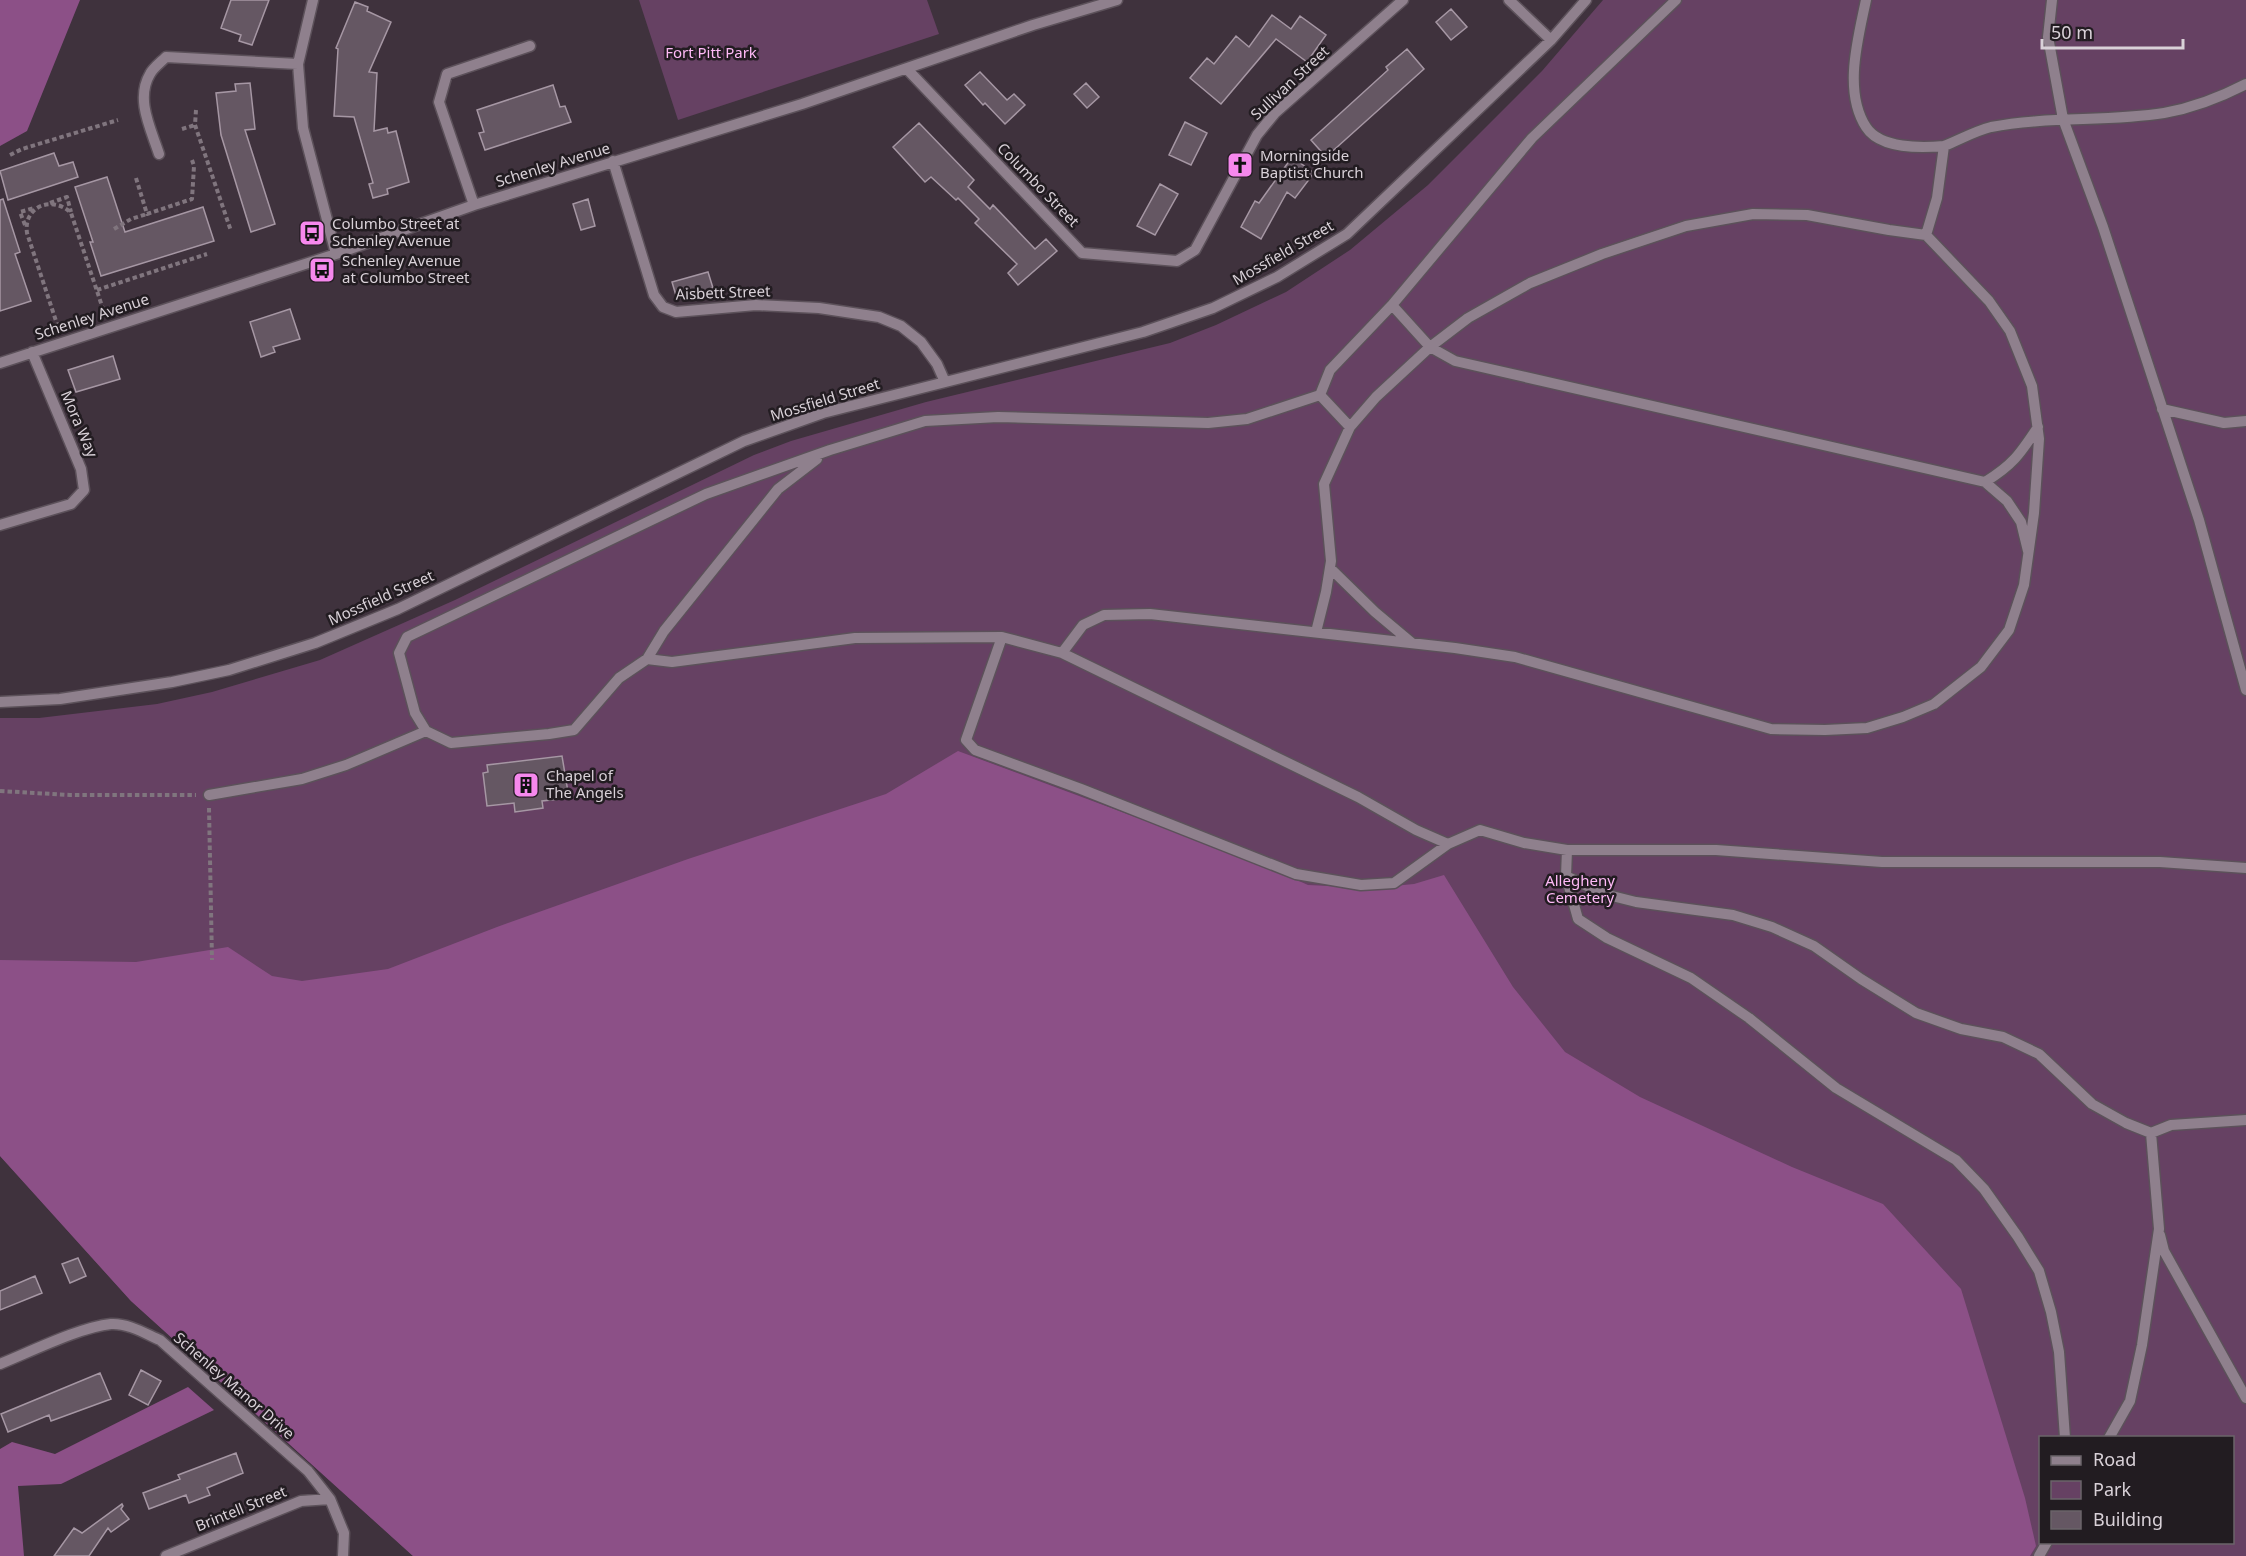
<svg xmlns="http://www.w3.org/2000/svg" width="2246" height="1556" viewBox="0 0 2246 1556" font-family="'Noto Sans',sans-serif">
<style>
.green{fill:#664163;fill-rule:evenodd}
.forest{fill:#8c5087}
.building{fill:#655763;stroke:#a697a4;stroke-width:1.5}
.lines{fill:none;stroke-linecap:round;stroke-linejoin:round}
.minor-casing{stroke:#5c515a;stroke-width:13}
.path{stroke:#80757e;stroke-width:4;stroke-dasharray:4.5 3;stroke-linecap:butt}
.minor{stroke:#8f808d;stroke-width:10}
.labels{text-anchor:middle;stroke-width:5;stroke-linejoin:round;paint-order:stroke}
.park-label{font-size:15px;fill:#ffbaf7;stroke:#221c21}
.street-label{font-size:15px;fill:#d9d1d8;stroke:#221c21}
.poi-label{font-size:15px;fill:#d9d1d8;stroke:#221c21;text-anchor:start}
</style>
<rect width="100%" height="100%" fill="#3f323d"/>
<path class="green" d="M639,0H927L939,34L678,120Z
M1603,0H2246V1556H413L131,1301L0,1156V718H39L157,704L212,692L320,660L455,600L754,455L791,441L926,402L1170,343L1216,325L1286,292L1350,250L1428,185L1542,71ZM2040,1438H2232V1542H2040Z"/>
<path class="forest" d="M0,0H80L27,131L0,146Z
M958,751L1251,860L1308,885L1372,888L1414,884L1444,875L1513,987L1565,1052L1640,1097L1792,1167L1883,1204L1961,1289L2025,1498L2036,1546L2030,1556H413L131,1301L0,1156V960L136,962L228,947L272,976L302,981L388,969L497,927L688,859L886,794Z
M188,1387L214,1410L61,1484L18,1486L24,1556H0V1449L12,1442L55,1454Z"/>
<path class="building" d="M231,0H269L252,45L239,41L241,35L221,28Z
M355,2L368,7L367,11L391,22L369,72L377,73L374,131L387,128L388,133L396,131L409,182L387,189L388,194L373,198L369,184L373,183L354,117L334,116L338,49L336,48Z
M1451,9L1467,27L1451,40L1436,22Z
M1272,15L1291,29L1300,16L1326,35L1307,62L1276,39L1221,104L1190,78L1207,58L1214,64L1236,36L1249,47Z
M1407,49L1424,69L1326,157L1311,140L1388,70L1386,67Z
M980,72L1007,100L1014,94L1025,105L1005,124L985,103L983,105L965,85Z
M250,83L255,129L245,130L275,224L251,232L221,135L216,93L236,91L235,84Z
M1086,83L1099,97L1087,108L1074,94Z
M553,85L560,107L565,106L571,122L485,150L479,133L484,132L477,110Z
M1185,122L1207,133L1191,165L1169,155Z
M919,123L974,180L968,187L990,209L993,205L1035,249L1046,239L1057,251L1018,285L1008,273L1017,264L975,223L979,219L958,198L956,200L931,177L925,182L893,147Z
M54,153L59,166L73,162L78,177L8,200L0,171Z
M1292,157L1314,173L1295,198L1287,192L1261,239L1241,227L1255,201L1259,203Z
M107,177L125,232L203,207L214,241L101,276L90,242H93L75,187Z
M1160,184L1178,194L1155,235L1137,226Z
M3,199L20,252L15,254L31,301L0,311V200Z
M588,199L595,226L581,230L573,204Z
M708,272L713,288L677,299L672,282Z
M290,309L300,339L273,347L275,352L261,357L250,322Z
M113,356L120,379L76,392L68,370Z
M562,756L569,798L542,801L543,808L515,812L514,803L487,806L483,773L488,772L487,765Z
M78,1258L86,1276L70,1283L62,1264Z
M35,1276L42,1293L0,1310V1291Z
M141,1370L161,1381L148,1405L129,1395Z
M100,1373L111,1399L51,1421L49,1415L8,1432L1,1414Z
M236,1453L243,1473L207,1488L210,1495L189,1503L186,1495L149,1509L143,1493L180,1479L178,1475Z
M122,1504L123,1506L121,1509L129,1519L111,1532L108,1528L89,1556H54L74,1528L82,1533Z"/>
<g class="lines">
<g class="minor-casing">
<path id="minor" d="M313,0L298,64L303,128L336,254
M1509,0L1551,40
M1866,0C1858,39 1843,91 1866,127C1880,149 1922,148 1944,146
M2052,0L2048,37L2063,119L2103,227L2199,520L2246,690
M907,69L1082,253L1177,261L1195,250L1257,135L1275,113L1403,0
M159,154C151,129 135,99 150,74C153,68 161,62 166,57L298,64
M613,161L654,295L663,307L676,312L756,305L819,308L879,317L901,326L921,342L937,364L945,382
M474,205L439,102L447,74L530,46
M1926,235L1937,198L1944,146C1959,140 1975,131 1991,127C2048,116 2107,122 2164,113C2192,108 2221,97 2246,84
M1392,305L1532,138L1676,0
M0,363L336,254L474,205L802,104L1033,25L1117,0
M1320,395L1350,427
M2162,409L2224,423L2246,421
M1985,482C2013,465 2020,454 2038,427
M0,525L71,504L84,490L81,469L32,352
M2028,551L2021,522L2007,501L1985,482L1455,361L1430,347L1392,305L1330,370L1320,395L1247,419L1208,423L998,417L925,421L830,450L706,494L407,637L399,653L415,713L426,731L451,743L549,734L574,730L619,678L647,659L672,662L855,638L1002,637L1062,653L1358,797L1416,830L1448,844L1480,830L1524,843L1567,850H1716L1882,862H2160L2246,868
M1330,568L1375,612L1412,643
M1002,637L966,740L975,750L1081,789L1296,874L1361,885L1394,883L1448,844
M1062,653L1083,625L1104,615L1150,614L1455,648L1515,657L1771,729L1825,730L1867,728L1903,717L1934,704L1981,667L2009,630L2024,585L2034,513L2039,439L2032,386L2010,331L1989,301L1926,235L1889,230L1807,215L1753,214L1686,226L1602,254L1530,283L1468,318L1430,347L1376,397L1350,427L1324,484L1331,561L1326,592L1316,632
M647,659L664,631L778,489L817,459
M0,702L60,699L172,682L229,670L315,643L398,609L744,441L823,413L1143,332L1213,308L1277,277L1347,234L1551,40L1586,0
M209,795L302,779L346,765L426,731
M1567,850L1566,876L1578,919L1607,938L1691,978L1749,1018L1836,1088L1956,1160L1984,1189L2018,1237L2039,1271L2051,1312L2059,1352L2065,1438
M1566,876L1604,894L1636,902L1733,915L1772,927L1814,946L1861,979L1916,1013L1961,1029L2003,1037L2039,1054L2092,1104L2126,1123L2151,1133L2171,1125L2246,1120
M2160,1235L2164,1251L2246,1398
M0,1364C30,1352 80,1327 111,1324C128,1323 146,1334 160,1340L308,1471L330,1499L344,1533L343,1556
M2109,1438L2130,1401L2142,1345L2159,1229L2151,1133
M166,1556L301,1501L330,1499
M2039,1556L2047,1542"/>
</g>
<path class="path" d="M196,110L195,125L231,231
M182,129L195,125
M10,155L22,149L118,120
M136,178L147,214L192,199L194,166L192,160
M50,203L67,197L71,212
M25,225L20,212L34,208
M114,229L131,219L147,214
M97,290L207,254
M58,327L27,233C23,206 53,195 71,213L104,312
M0,791L70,795H196
M209,808L212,960"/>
<use href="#minor" class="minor"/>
</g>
<defs>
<g id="church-square" transform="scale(1.35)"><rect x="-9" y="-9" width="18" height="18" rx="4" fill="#f688ed" stroke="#221c21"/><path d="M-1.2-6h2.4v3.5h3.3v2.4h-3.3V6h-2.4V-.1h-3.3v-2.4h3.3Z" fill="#111"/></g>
<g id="bus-square" transform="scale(1.35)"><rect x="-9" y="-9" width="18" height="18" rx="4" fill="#f688ed" stroke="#221c21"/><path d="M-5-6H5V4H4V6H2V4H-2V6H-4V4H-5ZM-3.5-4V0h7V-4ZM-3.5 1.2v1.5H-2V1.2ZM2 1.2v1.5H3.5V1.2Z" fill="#111"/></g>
<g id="building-square" transform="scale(1.35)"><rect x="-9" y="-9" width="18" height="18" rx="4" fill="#f688ed" stroke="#221c21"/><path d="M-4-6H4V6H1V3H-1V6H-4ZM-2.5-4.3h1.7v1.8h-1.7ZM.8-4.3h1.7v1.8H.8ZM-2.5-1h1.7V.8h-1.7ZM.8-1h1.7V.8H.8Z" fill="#111"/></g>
</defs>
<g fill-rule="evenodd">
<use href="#church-square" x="1240" y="165"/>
<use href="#bus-square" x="312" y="233"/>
<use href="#bus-square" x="322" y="270"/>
<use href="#building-square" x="526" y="785"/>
</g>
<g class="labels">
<g class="park-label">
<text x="711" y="58">Fort Pitt Park</text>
<text x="1580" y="886">Allegheny<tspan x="1580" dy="17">Cemetery</tspan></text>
</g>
<g class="street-label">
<text transform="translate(1290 83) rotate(-43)" y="5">Sullivan Street</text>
<text transform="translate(553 165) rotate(-17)" y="5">Schenley Avenue</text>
<text transform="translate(1038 185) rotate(46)" y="5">Columbo Street</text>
<text transform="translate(1283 253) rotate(-30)" y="5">Mossfield Street</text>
<text transform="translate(723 293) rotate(-2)" y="5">Aisbett Street</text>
<text transform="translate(92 317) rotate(-18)" y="5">Schenley Avenue</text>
<text transform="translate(825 400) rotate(-17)" y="5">Mossfield Street</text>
<text transform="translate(79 424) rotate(67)" y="5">Mora Way</text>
<text transform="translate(381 598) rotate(-24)" y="5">Mossfield Street</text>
<text transform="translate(234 1386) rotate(41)" y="5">Schenley Manor Drive</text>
<text transform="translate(241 1509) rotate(-22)" y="5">Brintell Street</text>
</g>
<g class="poi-label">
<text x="1260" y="161">Morningside<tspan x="1260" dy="17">Baptist Church</tspan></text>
<text x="332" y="229">Columbo Street at<tspan x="332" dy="17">Schenley Avenue</tspan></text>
<text x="342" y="266">Schenley Avenue<tspan x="342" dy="17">at Columbo Street</tspan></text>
<text x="546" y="781">Chapel of<tspan x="546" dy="17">The Angels</tspan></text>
</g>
</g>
<rect x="2039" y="1436" width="195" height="108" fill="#221c21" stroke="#6b646a" stroke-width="1.5"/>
<rect x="2051" y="1456" width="30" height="9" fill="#8f808d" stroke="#6b646a" stroke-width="1.5"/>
<text x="2093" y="1466" font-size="18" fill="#d9d1d8">Road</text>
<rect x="2051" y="1481" width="30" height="18" fill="#664163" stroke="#6b646a" stroke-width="1.5"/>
<text x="2093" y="1496" font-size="18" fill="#d9d1d8">Park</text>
<rect x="2051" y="1511" width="30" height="18" fill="#655763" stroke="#6b646a" stroke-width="1.5"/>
<text x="2093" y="1526" font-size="18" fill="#d9d1d8">Building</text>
<path d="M2042 39v9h141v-9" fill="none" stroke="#d9d1d8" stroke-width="3"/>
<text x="2051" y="39" font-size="18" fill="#d9d1d8" stroke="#221c21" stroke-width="4.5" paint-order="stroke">50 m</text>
</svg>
